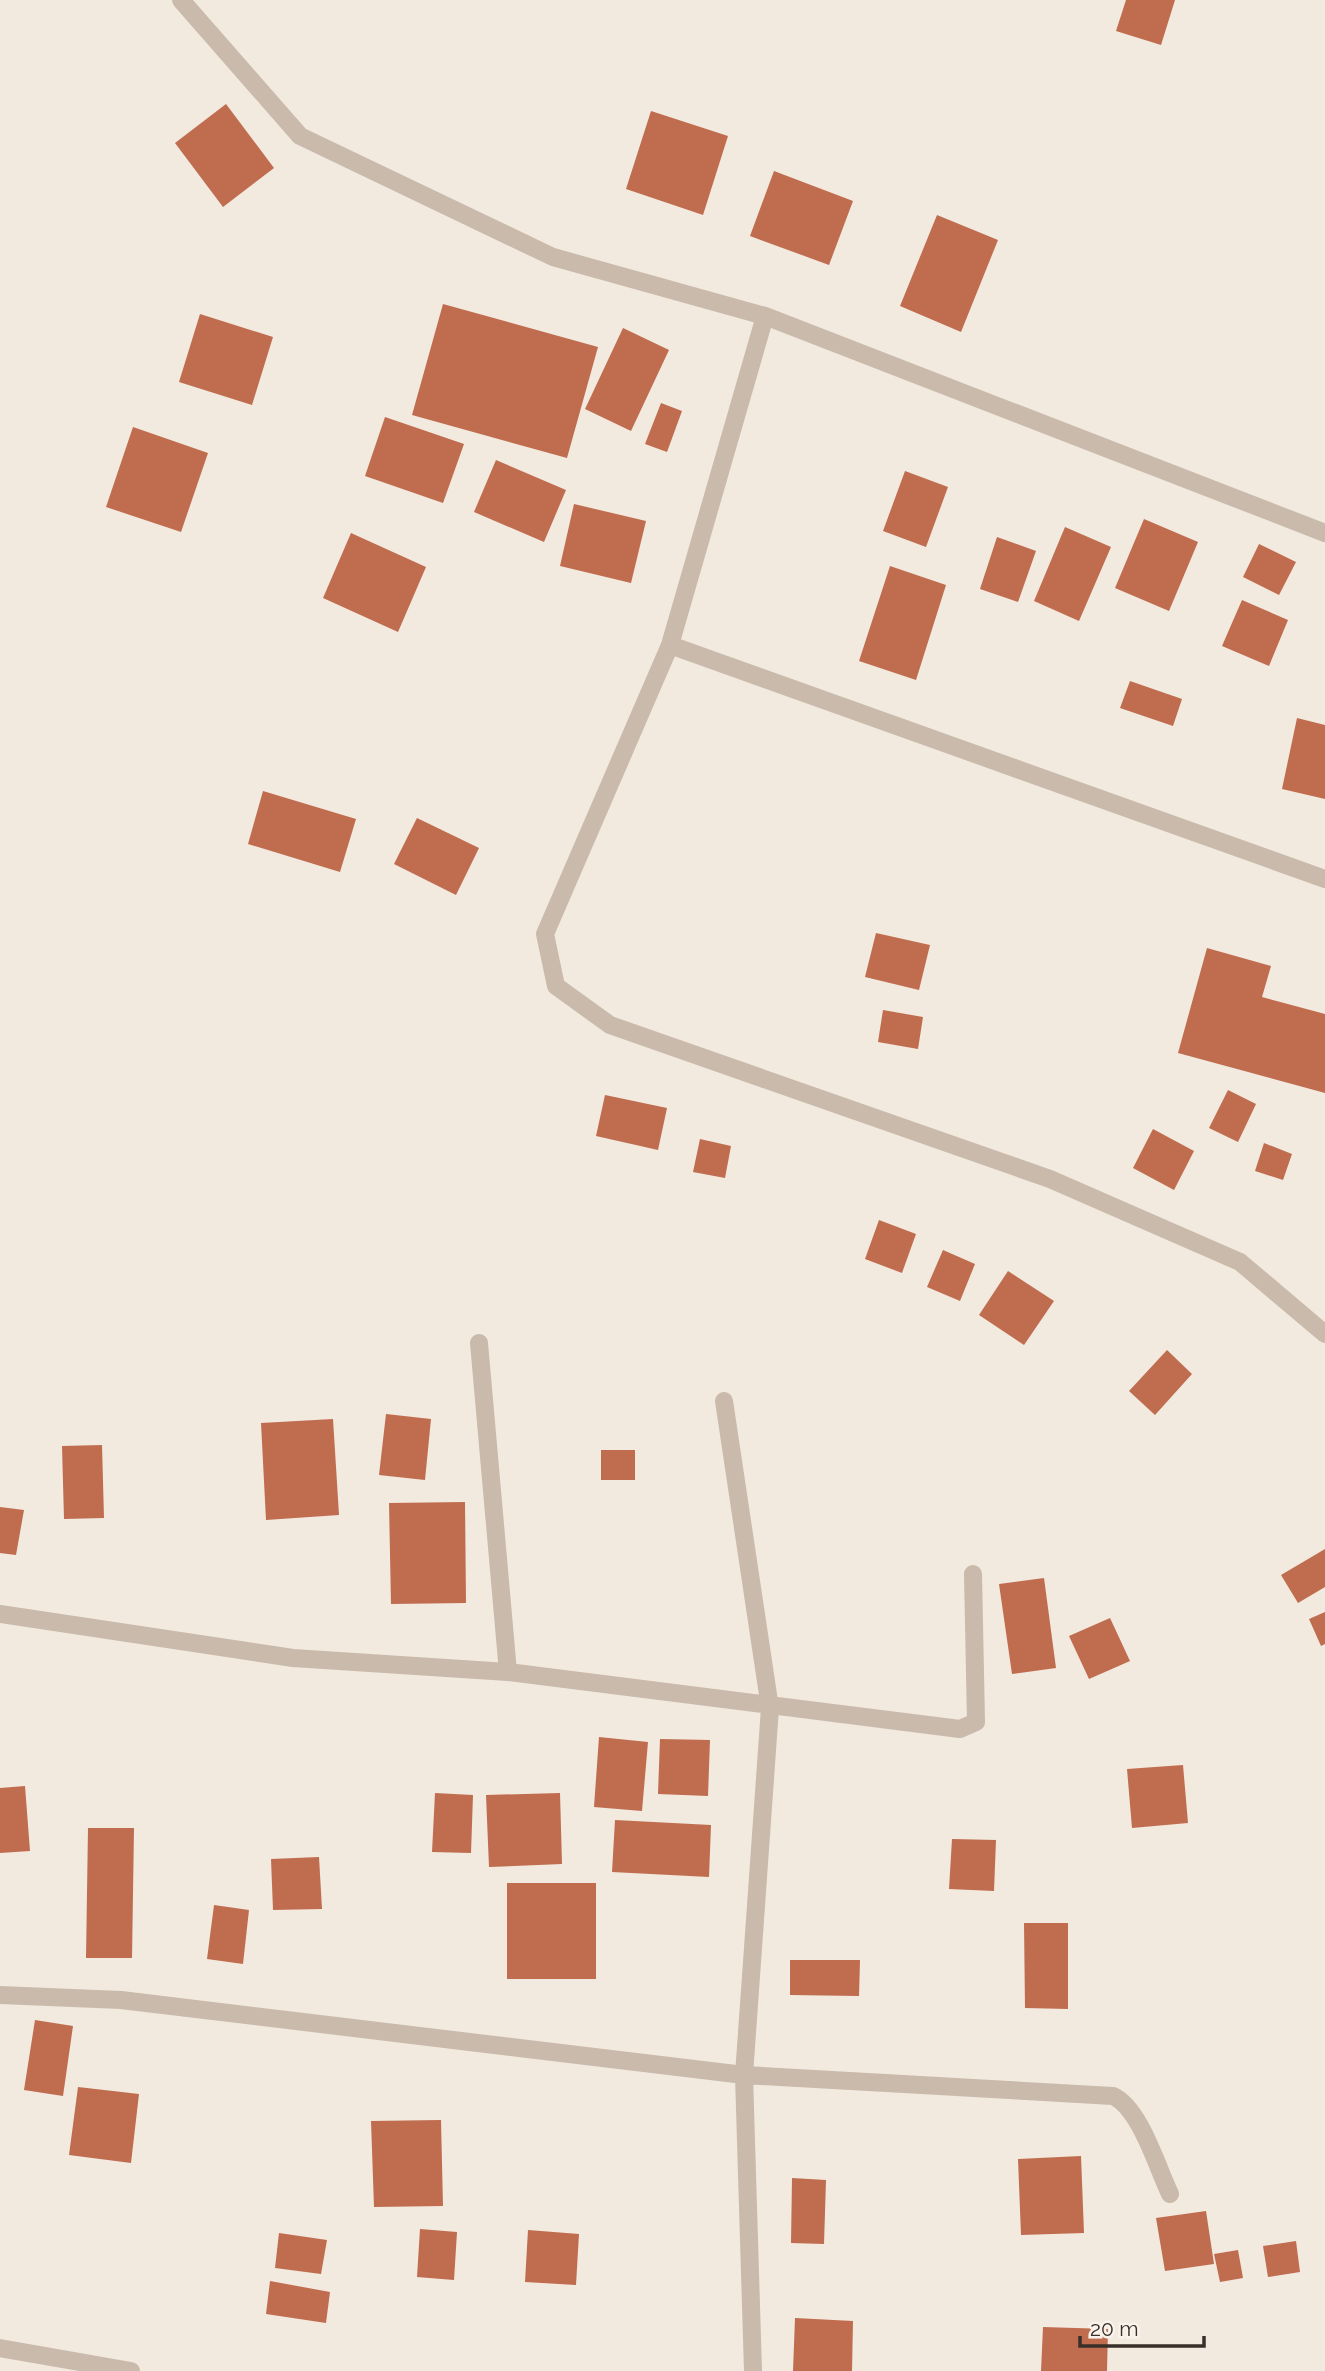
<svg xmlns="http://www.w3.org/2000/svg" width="1325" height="2371" viewBox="0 0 1325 2371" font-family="Raleway,sans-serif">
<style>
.building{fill:#c06c4f}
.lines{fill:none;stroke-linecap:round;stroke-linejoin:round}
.minor{stroke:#c9baab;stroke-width:18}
</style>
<rect width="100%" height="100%" fill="#f2e9df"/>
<path class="building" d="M1126,0H1175L1161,45L1116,31Z
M226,104L274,168L223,207L175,143Z
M651,111L728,136L703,215L626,189Z
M774,171L853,201L829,265L750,236Z
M937,215L998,240L961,332L900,306Z
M443,304L598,347L567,458L412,415Z
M200,314L273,337L252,405L179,382Z
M623,328L669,350L631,431L585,409Z
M661,403L682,411L667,452L645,444Z
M385,417L464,444L443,503L365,476Z
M133,427L208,453L181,532L106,507Z
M496,460L566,490L544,542L474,512Z
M905,471L948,487L926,547L883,531Z
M574,504L646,521L631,583L560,566Z
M1144,519L1198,542L1169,611L1115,588Z
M1065,527L1111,547L1079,621L1034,601Z
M351,533L426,567L398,632L323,598Z
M997,537L1036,551L1018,602L980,589Z
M1259,544L1296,562L1279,595L1243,577Z
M890,566L946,585L916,680L859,661Z
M1242,600L1288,620L1269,666L1222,646Z
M1130,681L1182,699L1173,726L1120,708Z
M1297,718L1325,725V799L1282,789Z
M263,791L356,819L340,872L248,844Z
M417,818L479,848L456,895L394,864Z
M876,933L930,945L919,990L865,977Z
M1207,948L1271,966L1262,997L1325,1014V1093L1178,1053Z
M883,1010L923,1017L918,1049L878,1042Z
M1228,1090L1256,1104L1238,1142L1209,1128Z
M605,1095L667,1108L658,1150L596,1136Z
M1153,1129L1194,1151L1174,1190L1133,1168Z
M700,1139L731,1146L725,1178L693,1172Z
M1264,1143L1292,1154L1283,1180L1255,1171Z
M879,1220L916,1234L902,1273L865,1259Z
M943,1250L975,1264L960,1301L927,1287Z
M1008,1271L1054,1301L1024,1345L979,1315Z
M1167,1350L1192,1374L1155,1415L1129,1391Z
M386,1414L431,1419L425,1480L379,1475Z
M333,1419L339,1515L266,1520L261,1423Z
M102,1445L104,1518L64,1519L62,1446Z
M601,1450H635V1480H601Z
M465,1502L466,1603L391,1604L389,1503Z
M0,1507L24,1510L16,1555L0,1553Z
M1325,1549V1587L1298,1603L1281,1575Z
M1044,1578L1056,1668L1012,1674L999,1584Z
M1325,1612V1644L1321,1646L1309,1619Z
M1110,1618L1130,1661L1089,1679L1069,1636Z
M599,1737L648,1742L642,1811L594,1807Z
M660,1739L710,1740L708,1796L658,1794Z
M1183,1765L1188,1823L1132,1828L1127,1769Z
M25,1786L30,1851L0,1853V1788Z
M435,1793L473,1795L471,1853L432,1852Z
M560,1793L562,1864L489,1867L486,1795Z
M615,1820L711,1825L709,1877L612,1872Z
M88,1828H134L132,1958H86Z
M952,1839L996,1840L994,1891L949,1889Z
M319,1857L322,1909L273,1910L271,1859Z
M507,1883H596V1979H507Z
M214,1905L249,1910L243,1964L207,1959Z
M1024,1923H1068V2009L1025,2008Z
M790,1960H860L859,1996L790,1995Z
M35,2020L73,2026L63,2096L24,2090Z
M78,2087L139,2094L131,2163L69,2155Z
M441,2120L443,2206L374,2207L371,2121Z
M1081,2156L1084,2233L1021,2235L1018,2159Z
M792,2178L826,2180L824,2244L791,2243Z
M1206,2211L1214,2264L1165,2271L1156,2218Z
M420,2229L457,2232L454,2280L417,2277Z
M528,2230L579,2234L576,2285L525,2282Z
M279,2233L327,2240L321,2274L275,2268Z
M1296,2241L1300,2272L1268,2277L1263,2246Z
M1238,2250L1243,2278L1220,2282L1214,2254Z
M270,2281L330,2292L326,2323L266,2314Z
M795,2318L853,2321L852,2371H793Z
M1043,2327L1108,2329L1107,2371H1041Z"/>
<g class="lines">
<path class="minor" d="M181,0L300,136L553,257L765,316L1325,533
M765,316L670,645L545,934L556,986L610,1025L1050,1179L1240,1262L1325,1334
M670,645L1325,879
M479,1343L508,1672
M724,1401L770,1708L744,2075L753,2371
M0,1614L293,1658L508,1672L960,1729L976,1722L973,1574
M0,1995L121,2000L744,2075L1113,2096C1140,2108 1157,2167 1170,2194
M0,2348L131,2371"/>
</g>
<path d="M1080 2336v10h124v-10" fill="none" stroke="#382f2a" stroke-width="3.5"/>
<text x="1090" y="2336" font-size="21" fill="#382f2a" stroke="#f9f3ec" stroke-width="5" paint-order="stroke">20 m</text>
</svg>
